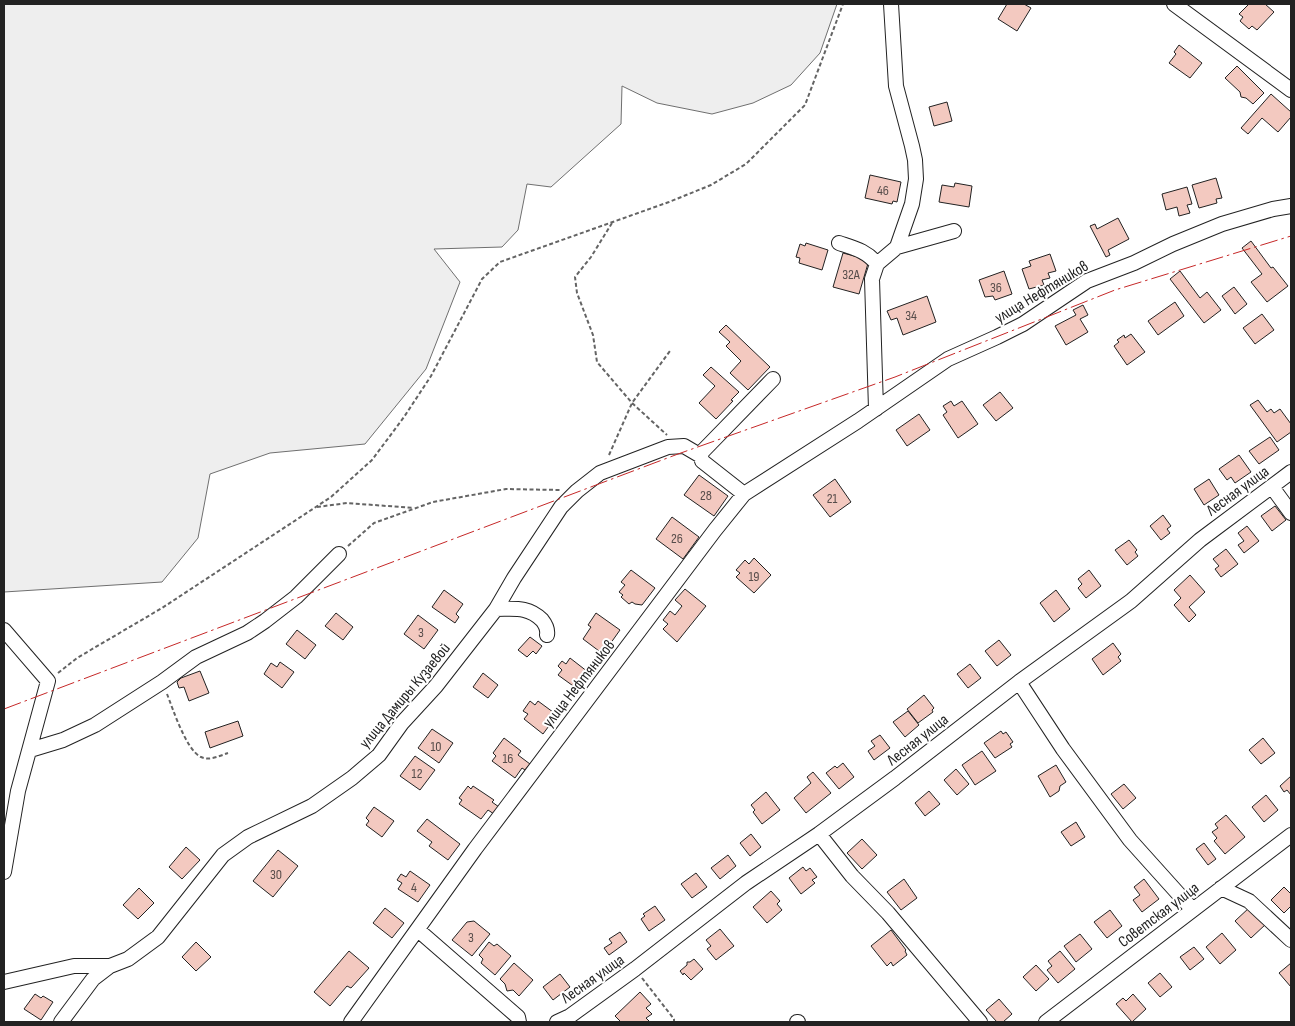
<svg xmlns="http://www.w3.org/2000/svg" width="1295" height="1026" viewBox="0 0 1295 1026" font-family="'Sofia Sans Condensed',sans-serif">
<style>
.green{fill:#eee;stroke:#6f6f6f}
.building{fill:#f3c9c0;stroke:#222}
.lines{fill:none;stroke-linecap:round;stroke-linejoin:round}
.minor-casing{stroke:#222;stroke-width:16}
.path{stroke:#646464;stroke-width:2;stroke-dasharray:4 2.5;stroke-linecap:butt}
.minor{stroke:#fff;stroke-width:14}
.power{stroke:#c62828;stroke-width:1;stroke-dasharray:18 4 2.5 4;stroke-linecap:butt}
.labels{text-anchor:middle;stroke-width:4;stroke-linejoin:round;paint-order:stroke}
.number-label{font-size:14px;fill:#564c4a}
.street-label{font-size:16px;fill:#222;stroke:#fff}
</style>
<rect width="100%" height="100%" fill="#fff"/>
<path class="green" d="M4,4H837L820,53L791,85L753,103L712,114L657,103L622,86L621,124L551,187L527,184L518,230L502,247L434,249L460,282L426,369L365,444L270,453L210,474L198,538L162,582L4,592Z"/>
<path class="building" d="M1007,4H1024L1031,8L1017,31L998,19Z
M1249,4H1265L1274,12L1257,30L1252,26L1249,29L1240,21L1243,17L1239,14Z
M1179,45L1202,63L1190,78L1169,63L1176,54L1174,52Z
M1237,66L1264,93L1253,104L1246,98L1241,97L1240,92L1225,78Z
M1271,94L1291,112V117L1278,132L1262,118L1248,134L1241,128Z
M947,102L952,121L934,126L929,107Z
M870,175L901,182L897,202L893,201L892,204L865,198Z
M1216,178L1222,198L1216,199L1217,203L1199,208L1192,185Z
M955,183L972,186L969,207L939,202L942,185L954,187Z
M1187,187L1192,204L1187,205L1190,213L1179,216L1177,207L1166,210L1162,194Z
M1118,218L1129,239L1108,250L1110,255L1106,257L1090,226L1095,224L1097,229Z
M1251,241L1271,268L1273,267L1288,286L1267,302L1251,282L1262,274L1242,248Z
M806,243L828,250L822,270L799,263L800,258L796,257L800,244L805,246Z
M843,253L869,260L859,294L833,287Z
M1050,254L1056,271L1048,273L1050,278L1042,280L1044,285L1029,289L1022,269L1031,266L1029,261Z
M1004,271L1012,294L995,300L993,296L985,297L979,280Z
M1180,271L1200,298L1207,292L1221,310L1204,323L1170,279Z
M1234,287L1247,304L1235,314L1222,296Z
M927,296L936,322L903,335L897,318L891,320L887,311Z
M1175,302L1184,316L1158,335L1148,321Z
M1083,305L1088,315L1080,319L1088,332L1066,345L1055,326L1076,315L1073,310Z
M1262,314L1274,330L1255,344L1243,328Z
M726,325L770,367L748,390L730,373L741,361L726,346L730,342L719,332Z
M1131,334L1145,352L1127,365L1114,346L1119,342L1117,340L1124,335L1125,338Z
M711,367L739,392L731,400L733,401L716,419L699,403L715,386L703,375Z
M1000,392L1013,408L996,421L983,405Z
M1258,400L1267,412L1271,409L1274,413L1280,409L1291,424V432L1277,442L1250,405Z
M951,401L954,406L962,401L978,424L958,438L943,415L947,412L943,406Z
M919,414L930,430L907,446L896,430Z
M1270,437L1279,450L1259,464L1249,451Z
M1239,455L1251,472L1235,483L1231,477L1227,480L1219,469Z
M699,475L728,496L714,516L684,495Z
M835,479L851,502L830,517L813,495Z
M1209,479L1219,495L1204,505L1194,489Z
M1275,506L1286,520L1272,531L1261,516Z
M1163,515L1171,526L1167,529L1170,533L1161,540L1150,526Z
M672,517L699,537L683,559L656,539Z
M1247,526L1259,541L1244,553L1238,545L1244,541L1238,533Z
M1129,540L1137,550L1135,552L1138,556L1127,565L1115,550Z
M1226,549L1238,564L1221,577L1215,569L1219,566L1213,559Z
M754,558L771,575L754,593L736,577L740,573L736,570L745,560L749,564Z
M631,570L655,588L642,605L635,604L632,602L629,604L621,597L623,595L619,592L625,585L621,582Z
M1089,570L1101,586L1086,598L1078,588L1082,584L1078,579Z
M1190,575L1205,592L1189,607L1196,615L1189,622L1174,605L1181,598L1174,590Z
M685,589L706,606L677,642L663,629L668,624L663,620L670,611L675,615L682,606L675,600Z
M444,590L463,604L456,614L459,617L455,623L432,607Z
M1056,590L1070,609L1054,622L1040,603Z
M336,613L353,627L343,640L325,626Z
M596,613L620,630L603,654L583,639L591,627L588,625Z
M418,615L438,630L424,649L404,634Z
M297,630L316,645L305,659L286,644Z
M530,637L542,646L536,654L533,651L527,657L518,650Z
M999,640L1011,655L997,666L985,651Z
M1113,643L1121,654L1118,657L1121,661L1103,675L1092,659Z
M570,658L588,672L576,688L558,675L562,670L558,666L562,661L566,664Z
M280,662L294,672L282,688L264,674L271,663L277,667Z
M970,664L981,678L968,688L957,674Z
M200,671L209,693L189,701L184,687L179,688L177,682L181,678Z
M483,673L498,685L488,698L473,687Z
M924,695L934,708L932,710L933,712L918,723L907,709Z
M530,701L535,705L538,701L557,715L543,734L524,719L528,714L523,711Z
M908,711L919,725L905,737L893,722Z
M238,721L243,736L210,748L205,732Z
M432,729L453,743L439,763L418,748Z
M1001,731L1003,734L1006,732L1013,742L1010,744L1012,747L995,758L984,743Z
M880,735L890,748L874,760L868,751L875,746L871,741Z
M504,738L521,751L518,755L530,764L525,770L522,768L515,778L492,761L496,756L493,753Z
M1263,738L1275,753L1261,764L1249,750Z
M982,751L996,771L975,785L962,765Z
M415,756L435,770L420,790L400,776Z
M843,763L854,777L839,789L826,773L835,766L837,768Z
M1056,765L1066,782L1060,786L1059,791L1050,797L1038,776Z
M956,769L969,784L957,795L944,780Z
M813,772L831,793L806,813L794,798L811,783L807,777Z
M1291,776V795L1287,790L1284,792L1280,786Z
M1124,784L1136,798L1123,809L1111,794Z
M468,786L471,789L473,786L494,800L492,802L499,807L494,814L488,810L481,819L459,804L462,800L459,798Z
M929,791L940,804L925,816L915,803Z
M766,792L780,810L762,824L753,812L755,810L751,805Z
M1266,795L1278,810L1264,822L1252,807Z
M374,807L394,821L382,837L366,825L369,821L366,818Z
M1226,815L1245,837L1225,854L1214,841L1217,838L1212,832L1218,828L1215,824Z
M427,819L460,844L448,860L429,846L432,842L417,831Z
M1076,822L1085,837L1071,846L1061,832Z
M751,834L761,847L750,856L740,843Z
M862,839L877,855L862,869L847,853Z
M1204,843L1216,859L1208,865L1196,849Z
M186,847L200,860L182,879L169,867Z
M278,850L298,866L273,897L253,881Z
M728,855L736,866L720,879L711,868Z
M803,867L806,871L810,868L817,877L812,880L815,883L801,894L789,878Z
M410,871L430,885L418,902L398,889L402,883L397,880L401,874L406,877Z
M696,873L707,887L692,898L681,884Z
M904,879L917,898L901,910L887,892Z
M1144,879L1159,899L1142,912L1133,900L1140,895L1134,887Z
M1284,887L1291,894V906L1284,913L1271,900Z
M139,888L154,903L138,919L123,905Z
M771,891L780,901L777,904L782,910L767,923L753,907Z
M655,906L665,920L649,931L641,919L645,916L643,914Z
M1250,907L1266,924L1251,938L1235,921Z
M385,908L404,923L392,938L373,923Z
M1110,910L1122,926L1107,938L1094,922Z
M474,921L490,934L472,956L452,940L467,922Z
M720,929L734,946L716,960L707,949L711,946L706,940Z
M891,930L906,950L905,951L907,955L893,966L891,962L887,966L871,946Z
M620,932L627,942L609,955L604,948L612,943L609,939Z
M1222,933L1236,950L1220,964L1206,947Z
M1080,934L1092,949L1076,962L1064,946Z
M196,942L211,957L196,971L182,957Z
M489,942L494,946L497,944L511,956L495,975L481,963L483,959L479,955Z
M1194,947L1204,959L1190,970L1180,957Z
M349,951L369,968L351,988L347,986L330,1006L314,992Z
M1060,951L1075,969L1058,983L1047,970L1052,966L1048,961Z
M694,959L703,969L691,980L684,973L683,975L680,971L687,965V962H690Z
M514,963L533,980L519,996L513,990L507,991L505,984L500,979Z
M1291,963V987L1279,973Z
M1036,965L1049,979L1036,991L1023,977Z
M1160,973L1172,987L1160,997L1148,983Z
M560,974L570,987L553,1000L543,987Z
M640,992L651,1004L646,1008L652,1014L646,1018L650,1022H621L615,1016Z
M35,994L41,998L43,996L53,1002L41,1020L24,1009Z
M1133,994L1146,1009L1132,1022L1116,1004L1123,998L1126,1001Z
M999,999L1012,1014L1003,1022H997L986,1010Z"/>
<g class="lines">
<g class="minor-casing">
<path id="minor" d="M1174,4L1291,90
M839,243C854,248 867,251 877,264
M897,247L954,231
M876,409L872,279L877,264L897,247L912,204L916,179L915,160L912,146L896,86L891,4
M1272,487L1291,513
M744,494L702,461L701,456L702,452L773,379
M496,609C514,609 528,606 542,620C546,625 548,629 547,635
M4,630L48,681L18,791L4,872
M1019,682L1063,749L1130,840L1192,909
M30,750L63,740L95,725L162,682L196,657L247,633L265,621L296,597L339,554
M819,834L852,876L888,913L980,1022
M1221,888L1249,901L1291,940
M418,930L518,1017L519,1022
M4,982L74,966H110
M61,1022L93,979L110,966L128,959L158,937L223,855L248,837L312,806L352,778L379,755L402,723L436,686L496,609L514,578L561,507L577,491L600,473L668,447L684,446L701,456
M351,1022L475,849L715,530L744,494L858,421L948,359L997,337L1023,324L1087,281L1134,263L1173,244L1222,224L1273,209L1291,206
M557,1022L570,1016L635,969L746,883L819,834L895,778L1019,682L1131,601L1200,540L1291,472
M797,1022H798
M1046,1022L1291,835"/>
</g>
<path class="path" d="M612,223L591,257L575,277L577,293L593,335L597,362L632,403L667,435
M609,455L632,403L670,351
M317,507L347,503L414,508
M348,546L374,523L433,502L506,489L560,490
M58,673L77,658L162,608L331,497L372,460L404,417L431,376L482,279L500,262L669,202L711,185L746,164L805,105L843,4
M167,694C173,709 186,750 201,757C210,761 219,756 228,753
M642,978L674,1019V1022"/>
<use href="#minor" class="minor"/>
<path class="power" d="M4,709L678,454L895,377L1115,290L1291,236"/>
</g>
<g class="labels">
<g class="number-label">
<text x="883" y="195">46</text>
<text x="851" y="279">32А</text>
<text x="996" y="292">36</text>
<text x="911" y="320">34</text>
<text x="706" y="500">28</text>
<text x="832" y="503">21</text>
<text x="677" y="543">26</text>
<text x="754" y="581">19</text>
<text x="421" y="637">3</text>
<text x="436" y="751">10</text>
<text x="508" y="763">16</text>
<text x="417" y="778">12</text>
<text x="276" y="879">30</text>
<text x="414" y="892">4</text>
<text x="471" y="942">3</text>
</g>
<g class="street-label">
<text transform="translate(1041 291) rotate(-31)" y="6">улица Нефтяников</text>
<text transform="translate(1237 490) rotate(-36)" y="6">Лесная улица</text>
<text transform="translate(578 683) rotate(-52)" y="6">улица Нефтяников</text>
<text transform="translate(404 695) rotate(-50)" y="6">улица Дамиры Кузаевой</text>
<text transform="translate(917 739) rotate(-38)" y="6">Лесная улица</text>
<text transform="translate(1158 914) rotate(-37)" y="6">Советская улица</text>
<text transform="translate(592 978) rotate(-35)" y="6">Лесная улица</text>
</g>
</g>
<rect width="1295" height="1026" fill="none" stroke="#222222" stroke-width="10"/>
</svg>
